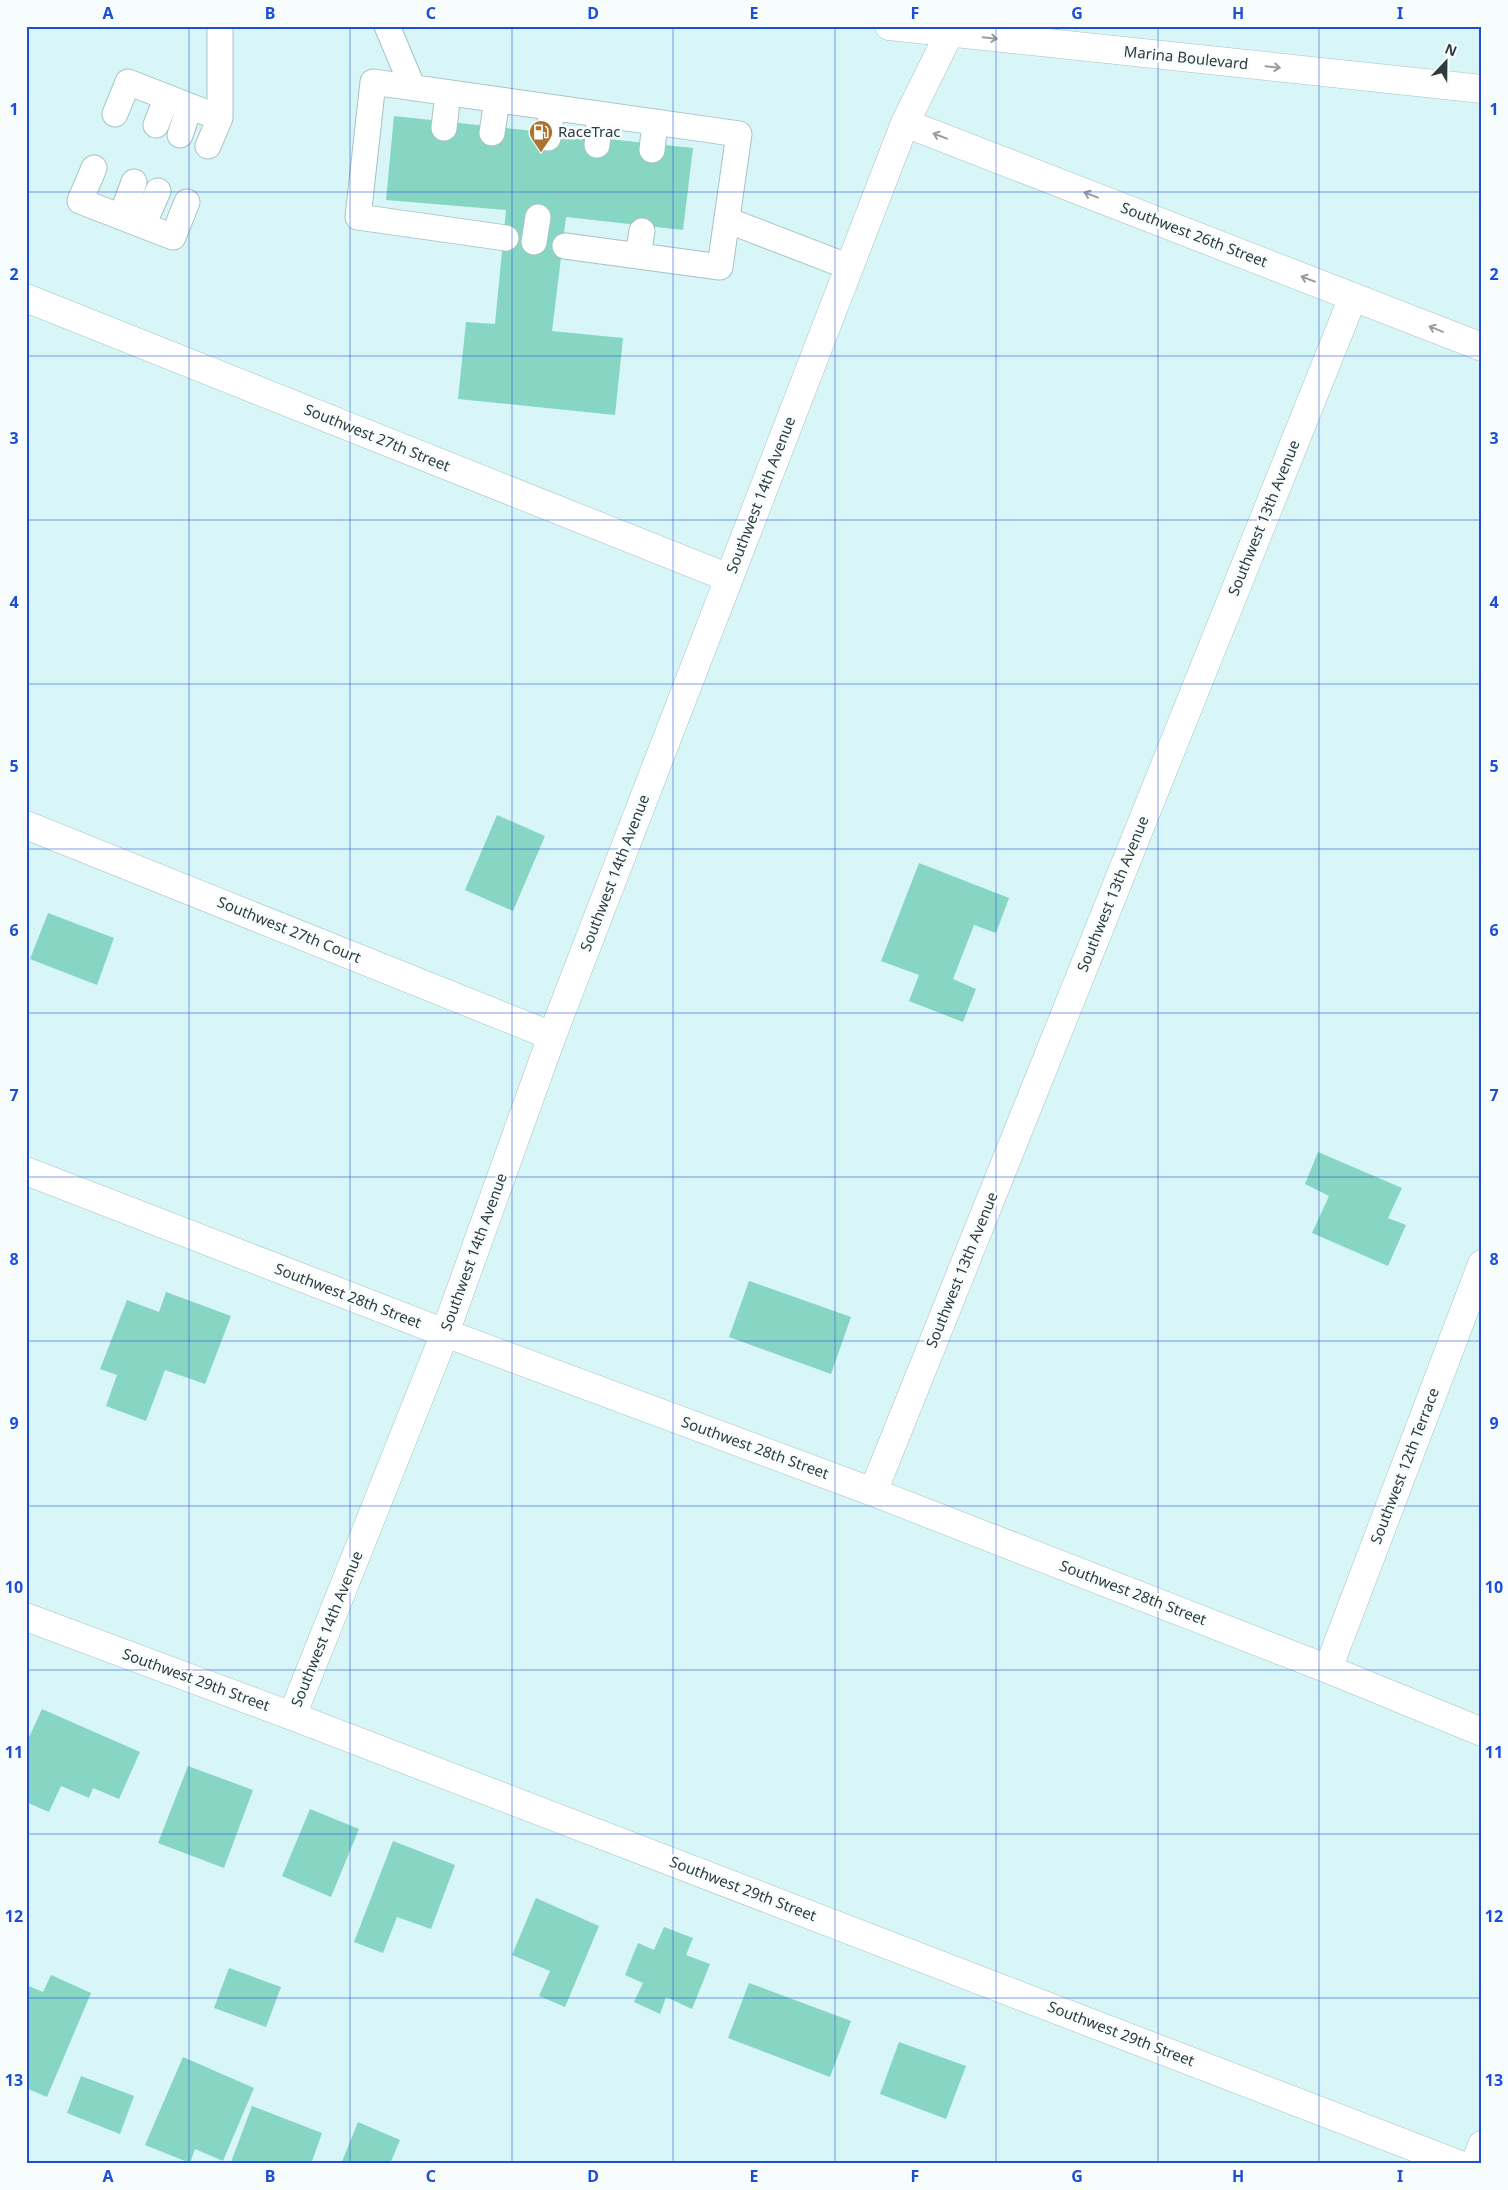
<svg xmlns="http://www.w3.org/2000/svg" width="1508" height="2190" viewBox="0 0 1508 2190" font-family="'Noto Sans',sans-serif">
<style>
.building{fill:#86d6c3}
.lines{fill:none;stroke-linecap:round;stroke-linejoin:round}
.service-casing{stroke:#a6c2c4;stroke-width:27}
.minor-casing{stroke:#a6c2c4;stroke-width:29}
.primary-casing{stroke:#a6c2c4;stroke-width:29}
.service{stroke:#fff;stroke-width:25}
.minor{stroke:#fff;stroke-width:28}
.primary{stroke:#fff;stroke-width:28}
.oneway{stroke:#989d9e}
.grid{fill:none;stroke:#1d4ed8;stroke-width:1;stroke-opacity:0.55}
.labels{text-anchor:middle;stroke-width:5;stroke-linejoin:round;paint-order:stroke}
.street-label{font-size:15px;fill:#303b3c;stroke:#f7fdfd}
.poi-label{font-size:15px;fill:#303b3c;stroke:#f7fdfd;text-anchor:start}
.neatline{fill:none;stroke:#1d4ed8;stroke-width:2}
.grid-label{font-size:16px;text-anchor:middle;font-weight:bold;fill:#1d4ed8}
</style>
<rect width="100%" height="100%" fill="#d8f5f8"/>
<path class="building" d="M394,116L693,148L683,230L566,217L552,331L623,338L615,415L458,399L466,322L495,324L506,210L386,200Z
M497,815L545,836L513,911L465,890Z
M919,863L1009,898L996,933L974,925L953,979L976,989L963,1022L909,1001L919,975L881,961Z
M48,913L114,938L97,985L30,959Z
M1318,1152L1402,1188L1388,1218L1406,1225L1388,1266L1312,1233L1329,1196L1305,1184Z
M749,1281L851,1317L831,1374L729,1337Z
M166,1292L231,1316L205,1384L165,1370L146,1421L106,1406L117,1375L100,1369L127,1300L159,1312Z
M42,1709L140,1752L119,1799L93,1788L89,1798L61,1786L49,1812L26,1802V1744Z
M188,1766L253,1790L224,1868L158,1843Z
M310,1809L359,1829L331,1897L282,1876Z
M393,1841L455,1865L431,1929L397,1917L383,1953L354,1942Z
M536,1898L599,1926L565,2007L539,1996L550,1971L512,1955Z
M664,1927L693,1938L686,1955L710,1964L692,2009L666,1997L660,2014L634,2002L643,1983L625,1975L638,1943L654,1950Z
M229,1968L281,1987L266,2027L214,2008Z
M51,1975L91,1993L47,2097L26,2088V1985L43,1992Z
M749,1983L851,2021L830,2077L728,2038Z
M899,2042L966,2066L946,2119L880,2094Z
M183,2057L254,2088L223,2161L195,2149L190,2163L145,2145Z
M81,2076L134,2096L120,2134L67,2113Z
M252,2106L322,2133L311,2164H236L231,2162Z
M358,2122L400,2140L390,2164H341Z"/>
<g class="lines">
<g class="service-casing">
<path id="service" d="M387,26L413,88
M115,114L128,82L220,118V26
M156,125L167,97
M444,128L448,93
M492,133L497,100
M180,135L190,106
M548,138L552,108
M597,145L600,115
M208,146L220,118
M652,150L655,122
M94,168L80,201L173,237L187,202
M121,217L134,182
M727,220L849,267
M143,225L158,191
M506,238L358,217L373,82L739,134L720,267L565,246
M534,242L538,217
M638,256L642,231"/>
</g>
<g class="minor-casing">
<path id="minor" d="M905,123L1482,347
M26,298L729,578
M26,825L552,1036
M26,1171L445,1333L873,1492L1328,1669L1482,1732
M873,1492L1353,297
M26,1617L292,1716L1458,2164
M1328,1669L1482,1264
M292,1716L445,1333L552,1036L905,123L949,34
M1475,2164L1482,2145"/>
</g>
<g class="primary-casing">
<path id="primary" d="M889,26L1482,89"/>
</g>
<use href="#service" class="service"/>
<use href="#minor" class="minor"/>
<use href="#primary" class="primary"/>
</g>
<defs><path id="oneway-shaft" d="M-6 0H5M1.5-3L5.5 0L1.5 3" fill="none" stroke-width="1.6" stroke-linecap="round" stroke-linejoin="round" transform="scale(1.25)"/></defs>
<g class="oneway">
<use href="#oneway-shaft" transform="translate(990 38) rotate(6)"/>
<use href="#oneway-shaft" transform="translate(1273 67) rotate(6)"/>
<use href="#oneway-shaft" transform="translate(940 136) rotate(-159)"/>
<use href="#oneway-shaft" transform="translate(1091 195) rotate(-159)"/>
<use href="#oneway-shaft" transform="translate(1308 279) rotate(-159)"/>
<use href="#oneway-shaft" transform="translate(1436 329) rotate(-158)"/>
</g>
<path class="grid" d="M189,26V2164M350,26V2164M512,26V2164M673,26V2164M835,26V2164M996,26V2164M1158,26V2164M1319,26V2164M26,192H1482M26,356H1482M26,520H1482M26,684H1482M26,849H1482M26,1013H1482M26,1177H1482M26,1341H1482M26,1506H1482M26,1670H1482M26,1834H1482M26,1998H1482"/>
<defs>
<g id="fuel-pin" transform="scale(1.25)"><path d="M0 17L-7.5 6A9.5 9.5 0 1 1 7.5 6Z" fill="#aa732f" stroke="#f7fdfd"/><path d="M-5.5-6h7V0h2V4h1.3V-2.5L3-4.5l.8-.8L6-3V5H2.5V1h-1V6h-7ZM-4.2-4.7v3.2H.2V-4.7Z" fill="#fff"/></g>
</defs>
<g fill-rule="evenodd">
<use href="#fuel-pin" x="541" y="132"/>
</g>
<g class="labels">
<g class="street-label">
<text transform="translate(1186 58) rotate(6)" y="5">Marina Boulevard</text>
<text transform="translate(1194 235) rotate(21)" y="5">Southwest 26th Street</text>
<text transform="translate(377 438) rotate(22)" y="5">Southwest 27th Street</text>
<text transform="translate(761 495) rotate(-69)" y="5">Southwest 14th Avenue</text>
<text transform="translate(1264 518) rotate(-68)" y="5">Southwest 13th Avenue</text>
<text transform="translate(615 873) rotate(-69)" y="5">Southwest 14th Avenue</text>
<text transform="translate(1113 894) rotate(-68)" y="5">Southwest 13th Avenue</text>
<text transform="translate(289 930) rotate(22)" y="5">Southwest 27th Court</text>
<text transform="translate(474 1252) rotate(-70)" y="5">Southwest 14th Avenue</text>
<text transform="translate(962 1270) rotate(-68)" y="5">Southwest 13th Avenue</text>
<text transform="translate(348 1296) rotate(21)" y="5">Southwest 28th Street</text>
<text transform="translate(755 1448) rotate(20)" y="5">Southwest 28th Street</text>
<text transform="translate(1405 1466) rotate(-69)" y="5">Southwest 12th Terrace</text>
<text transform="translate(1133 1593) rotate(21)" y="5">Southwest 28th Street</text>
<text transform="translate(327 1629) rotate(-68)" y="5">Southwest 14th Avenue</text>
<text transform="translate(196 1680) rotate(20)" y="5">Southwest 29th Street</text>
<text transform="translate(743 1889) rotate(21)" y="5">Southwest 29th Street</text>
<text transform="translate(1121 2034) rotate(21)" y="5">Southwest 29th Street</text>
</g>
<g class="poi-label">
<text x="558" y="137">RaceTrac</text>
</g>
</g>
<rect width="1508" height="2190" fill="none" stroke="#f7fdfd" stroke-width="55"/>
<g transform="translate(1446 62) rotate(22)" stroke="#f7fdfd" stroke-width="4" paint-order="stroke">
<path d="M0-4L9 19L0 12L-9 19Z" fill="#303b3c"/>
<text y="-8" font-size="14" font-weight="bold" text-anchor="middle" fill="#303b3c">N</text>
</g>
<rect x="28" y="28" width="1452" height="2134" class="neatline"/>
<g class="grid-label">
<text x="108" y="19">A</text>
<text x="270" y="19">B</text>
<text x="431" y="19">C</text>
<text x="593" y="19">D</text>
<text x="754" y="19">E</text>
<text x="915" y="19">F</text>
<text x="1077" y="19">G</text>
<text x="1238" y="19">H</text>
<text x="1400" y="19">I</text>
<text x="14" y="115">1</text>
<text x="1494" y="115">1</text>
<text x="14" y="280">2</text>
<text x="1494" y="280">2</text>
<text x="14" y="444">3</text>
<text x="1494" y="444">3</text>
<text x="14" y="608">4</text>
<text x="1494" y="608">4</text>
<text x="14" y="772">5</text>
<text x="1494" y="772">5</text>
<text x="14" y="936">6</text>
<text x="1494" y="936">6</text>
<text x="14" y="1101">7</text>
<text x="1494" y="1101">7</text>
<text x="14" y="1265">8</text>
<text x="1494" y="1265">8</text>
<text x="14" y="1429">9</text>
<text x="1494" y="1429">9</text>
<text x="14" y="1593">10</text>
<text x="1494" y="1593">10</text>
<text x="14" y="1758">11</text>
<text x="1494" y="1758">11</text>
<text x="14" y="1922">12</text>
<text x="1494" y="1922">12</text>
<text x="14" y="2086">13</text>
<text x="1494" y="2086">13</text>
<text x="108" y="2182">A</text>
<text x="270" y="2182">B</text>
<text x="431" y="2182">C</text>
<text x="593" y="2182">D</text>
<text x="754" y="2182">E</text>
<text x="915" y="2182">F</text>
<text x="1077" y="2182">G</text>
<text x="1238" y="2182">H</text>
<text x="1400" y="2182">I</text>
</g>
</svg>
